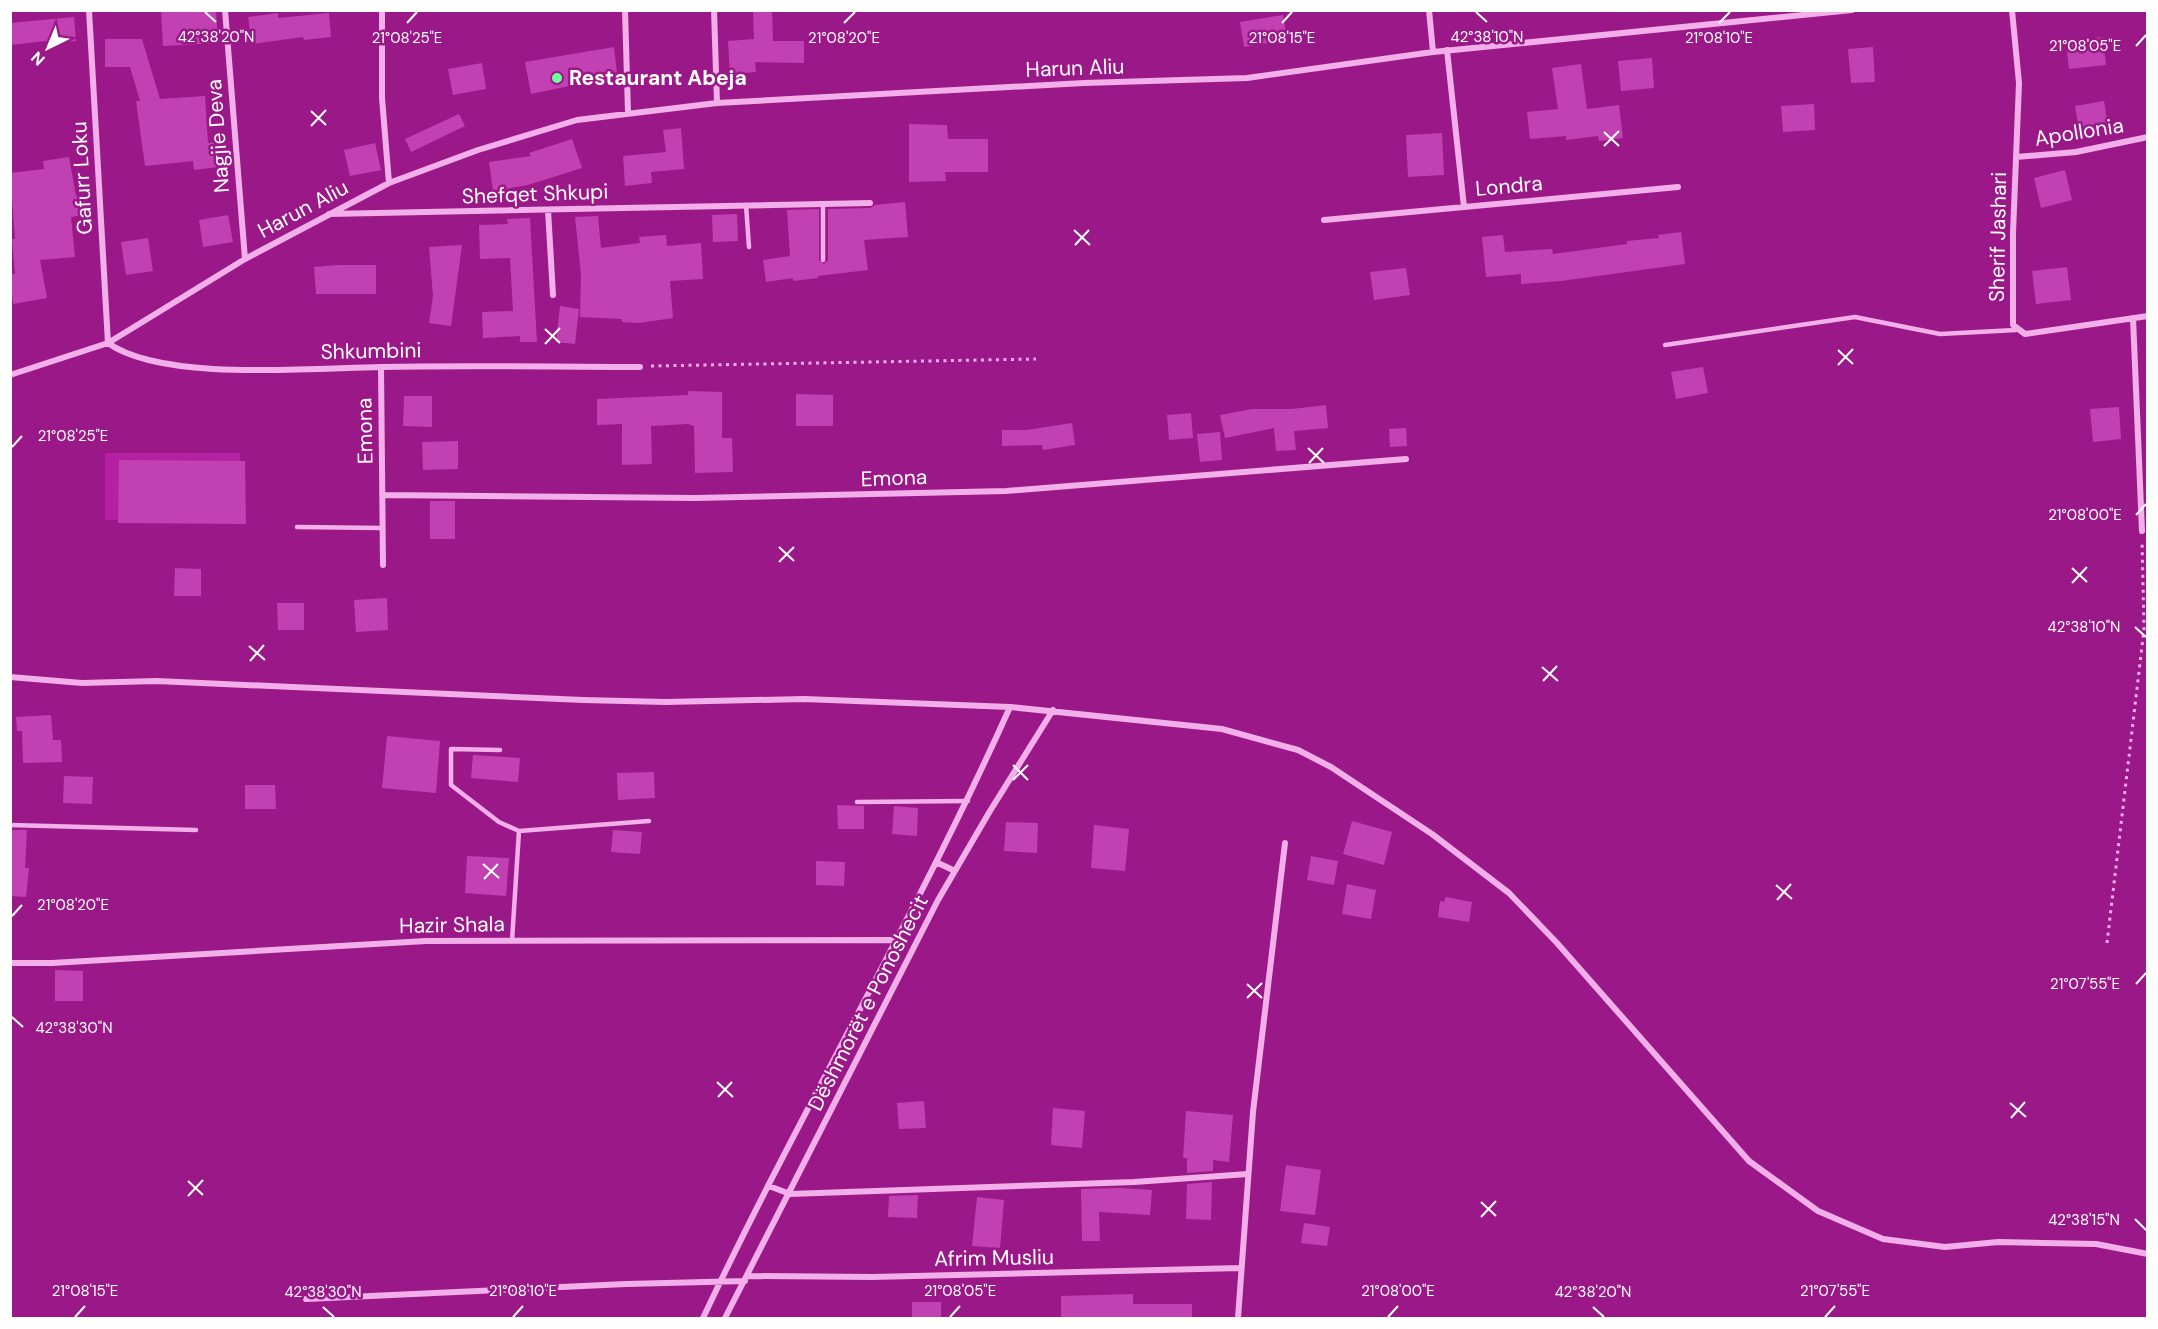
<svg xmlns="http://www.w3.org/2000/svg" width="2158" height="1329" viewBox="0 0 2158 1329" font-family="'DM Sans',sans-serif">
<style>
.green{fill:#b521a3}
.building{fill:#c141b2}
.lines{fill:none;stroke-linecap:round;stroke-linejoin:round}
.path{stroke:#f2afea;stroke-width:3;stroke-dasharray:3 4.5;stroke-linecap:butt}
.lane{stroke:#f2afea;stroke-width:4.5}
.street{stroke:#f2afea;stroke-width:6}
.ticks{fill:none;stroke:#fff;stroke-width:2}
.poi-dot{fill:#70ff98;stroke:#9b1889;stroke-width:2}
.labels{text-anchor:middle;stroke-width:5;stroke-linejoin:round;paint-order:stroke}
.street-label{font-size:21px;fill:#fff;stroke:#9b1889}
.poi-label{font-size:21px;font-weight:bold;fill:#fff;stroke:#9b1889;text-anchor:start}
.ticks-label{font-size:15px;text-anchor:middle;fill:#fff;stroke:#9b1889;stroke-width:5;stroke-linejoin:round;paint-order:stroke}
</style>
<rect width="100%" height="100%" fill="#9b1889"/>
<path class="green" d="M105,453H240V520H105Z"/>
<path class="building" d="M161,10H216L218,43L163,46Z
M753,10H772L773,41H804V63L755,62L756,72L730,74L728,41L754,39Z
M278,13V18L329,13L331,37L304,40L303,37L252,44L248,17Z
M1283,15L1287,40L1244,47L1240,22Z
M74,17L76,41L46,44V41L10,45V23Z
M2103,37L2106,65L2069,69L2066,42Z
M105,39H142L160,99L205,96L208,143L222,141L226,166L194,170L193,161L145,166L136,101H140L130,67H105Z
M614,47L617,73L583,77L584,83L531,94L525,62Z
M1873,47L1875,82L1851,83L1848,49Z
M1652,58L1654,88L1621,91L1618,61Z
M482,63L486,89L453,95L448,69Z
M1581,64L1587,109L1619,105L1623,138L1599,141L1598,136L1566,140V136L1530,139L1527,112L1558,109L1552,68Z
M2104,101L2108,125L2079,130L2075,106Z
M1814,104L1815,130L1783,132L1781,106Z
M459,114L465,126L411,152L405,139Z
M909,124L947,125L948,139H988V172H945L946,181L909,182Z
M681,128L684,169L651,172L652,183L625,186L623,156L666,152L663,130Z
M1442,133L1444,175L1408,177L1406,135Z
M572,139L582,168L528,185L493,191L489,162L531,156L529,153Z
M375,143L381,170L350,176L344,150Z
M69,157L76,196H81L83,215L71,217L75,257L40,260L47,298L13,304L10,274H15L12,239H15L10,173L44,169L43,161Z
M2065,170L2072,200L2041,208L2034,178Z
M905,202L908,237L864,240L868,270L818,276V278L793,281V278L766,282L763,260L790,256L787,210L819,209V260L824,264L828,260V209L870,208L875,205Z
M737,214L738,241L713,242L712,215Z
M228,215L233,242L203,247L199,220Z
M598,216L601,248L640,243L639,237L666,235L667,246L701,243L703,279L670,281L673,318L639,323L622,322V319L580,317L581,274L575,217Z
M530,218L537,342H520V336L483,338L482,312L513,311L510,258L480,259L479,225L508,224L507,219Z
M1681,232L1685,264L1561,281L1521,284V274L1486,277L1482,237L1503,235L1505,252L1552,249L1553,254L1627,244V241L1659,238L1658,235Z
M148,238L153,271L126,275L121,242Z
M462,245L451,326L429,323L433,296L429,247Z
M338,265H376V294H316L314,267Z
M2067,267L2071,300L2036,304L2032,271Z
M1406,268L1410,295L1374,300L1370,272Z
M560,306L579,309L575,344L556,342Z
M1703,367L1708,393L1676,399L1671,372Z
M688,391L722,392V438H732L733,472L695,473L694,426L688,424L651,426L652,464L622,465V424L597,425V399L688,395Z
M796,394L833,395V426H796Z
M404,396H432V427L403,426Z
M1326,405L1328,428L1294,431L1296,450L1276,451L1274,428L1225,438L1220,415L1252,409H1292Z
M2119,407L2121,439L2093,442L2090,409Z
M1191,413L1193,438L1169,440L1167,415Z
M1072,423L1075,445L1043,450L1042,445L1002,446V430H1027Z
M1406,428L1407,446L1390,447L1389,429Z
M1220,432L1222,460L1200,462L1197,434Z
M458,441V469L423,470L422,442Z
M119,460L245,461L246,524L118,523Z
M430,501H455V539H430Z
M175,568L201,569V596H174Z
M387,598L388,630L356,632L354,600Z
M277,603H304V630H278Z
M51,715L53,740H61L62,762L23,763L22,731H17L16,717Z
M387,736L440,741L436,793L382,788Z
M473,755L520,758L518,782L471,778Z
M654,772L655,798L618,800L617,773Z
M64,776L93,777L92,804L63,803Z
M245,785H275L276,809H245Z
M837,805L864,806V829H838Z
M894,806L918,808L917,836L892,834Z
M1352,821L1392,832L1384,865L1343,854Z
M1006,822L1038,823L1037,853L1004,851Z
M1094,825L1129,829L1125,871L1091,868Z
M10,830H27L25,868H29L26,897L10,896Z
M613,830L642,832L640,854L611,852Z
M467,856L509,858L506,896L465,893Z
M1311,856L1338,861L1334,885L1307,880Z
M816,861L845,862L844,886L816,885Z
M1347,884L1376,890L1371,919L1342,914Z
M1446,897L1472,902L1469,922L1438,917L1440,901L1444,902Z
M55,970L83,971V1001H55Z
M924,1101L926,1128L899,1129L897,1103Z
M1053,1108L1085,1111L1082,1148L1051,1145Z
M1186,1111L1233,1115L1229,1162L1213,1160V1171L1187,1173V1158H1183Z
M1286,1165L1321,1170L1315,1215L1280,1211Z
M1212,1182L1211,1220L1186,1219L1187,1184Z
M1121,1188L1152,1190L1150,1215L1099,1212L1100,1241H1082L1081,1189Z
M918,1195L917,1218L888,1217L889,1196Z
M977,1197L1004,1200L1000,1248L972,1246Z
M1304,1223L1330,1227L1327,1246L1301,1243Z
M1133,1294V1304H1192V1318H1061V1296Z
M912,1302H941V1318H912Z"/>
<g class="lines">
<path class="path" d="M651,366L1036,359
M2107,943L2144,629L2142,541"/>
<path class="lane" d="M746,205L749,247
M823,260V204
M1665,345L1855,317L1940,334L2016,330
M297,527L382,528
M500,750L451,749V785L499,822L519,831
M857,802L968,801
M10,825L196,830
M512,941L519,831L649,821"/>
<path class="street" d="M89,10L108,343C162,382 313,368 381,367C467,365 554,367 640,367
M225,10L245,259
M382,10V98L389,183
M625,10L628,112
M714,10L717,103
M1429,10L1433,52
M2012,10L2019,83L2013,233V325L2025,334L2148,316
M1447,50L1464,207L1678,187
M2016,157L2076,152L2148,137
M548,210L553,295
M329,214L870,203
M1324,220L1464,207
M2133,318L2142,531
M381,367L383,565
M10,375L108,343L245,259L389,183L478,150L577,120L717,103L1084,83L1247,78L1433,52L1852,10
M383,495L695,498L1006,491L1406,459
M10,677L82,683L157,681L583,700L666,702L804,699L1010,707L1222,729L1298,750L1331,767L1432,834L1509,893L1557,943L1749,1161L1818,1211L1883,1239L1945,1247L1998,1242L2096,1244L2148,1254
M936,862L955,871
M10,963H52L426,941L894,940
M769,1186L790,1194L1134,1182L1248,1174
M748,1276L872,1277L1240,1268
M306,1299L626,1284L745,1281
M703,1318C800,1112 917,915 1010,707
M725,1318L938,900L990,811L1053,710
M1238,1318L1253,1112L1285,843"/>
</g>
<path class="ticks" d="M205,12L216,22M1476,12L1487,22M407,23L417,12M844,23L855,12M1282,23L1292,12M1719,23L1730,12M2136,46L2146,35M311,111L326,125M311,126L326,110M1604,132L1619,146M1604,146L1619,131M1074,230L1090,245M1075,245L1089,230M545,329L560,343M545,344L560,328M1838,350L1853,364M1838,365L1853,349M12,447L22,436M1308,448L1324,463M1309,463L1323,448M2136,515L2146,504M779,547L794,561M779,562L794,547M2072,568L2087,582M2072,583L2087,567M2135,627L2146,637M249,646L265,660M250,661L264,645M1542,667L1558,681M1543,681L1557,666M1013,765L1028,780M1013,780L1028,765M483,864L499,878M484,879L498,864M1776,885L1792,899M1777,900L1791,884M12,916L22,905M1247,984L1262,998M2136,984L2146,973M1247,998L1262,983M12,1017L23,1027M717,1082L733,1097M718,1097L732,1082M2010,1103L2026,1117M2011,1118L2025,1102M188,1181L203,1195M188,1196L203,1180M1481,1202L1496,1216M1481,1217L1496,1201M2135,1219L2146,1230M323,1307L334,1317M1593,1307L1604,1317M75,1317L85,1306M513,1317L523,1306M950,1317L960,1306M1388,1317L1398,1306M1825,1317L1835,1306"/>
<circle class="poi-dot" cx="557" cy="78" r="6"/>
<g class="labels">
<g class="street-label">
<text transform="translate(1075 68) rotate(-2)" y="7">Harun Aliu</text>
<text transform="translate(2079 132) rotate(-9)" y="7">Apollonia</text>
<text transform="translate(218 136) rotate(-94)" y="7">Nagjie Deva</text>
<text transform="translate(82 178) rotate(-93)" y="7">Gafurr Loku</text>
<text transform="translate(1509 186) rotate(-5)" y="7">Londra</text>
<text transform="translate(535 194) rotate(-2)" y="7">Shefqet Shkupi</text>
<text transform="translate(303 209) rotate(-28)" y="7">Harun Aliu</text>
<text transform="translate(1998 237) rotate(-89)" y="7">Sherif Jashari</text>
<text transform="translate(371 351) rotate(-1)" y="7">Shkumbini</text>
<text transform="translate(365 431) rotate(-91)" y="7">Emona</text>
<text transform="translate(894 478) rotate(-2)" y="7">Emona</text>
<text transform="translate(452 925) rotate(-1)" y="7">Hazir Shala</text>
<text transform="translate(868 1003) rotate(-63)" y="7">Dëshmorët e Ponoshecit</text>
<text transform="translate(994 1258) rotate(-1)" y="7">Afrim Musliu</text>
</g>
<g class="poi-label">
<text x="569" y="85">Restaurant Abeja</text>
</g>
</g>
<g class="ticks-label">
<text x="216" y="42">42°38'20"N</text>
<text x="1487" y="42">42°38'10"N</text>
<text x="407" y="43">21°08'25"E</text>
<text x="844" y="43">21°08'20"E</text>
<text x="1282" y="43">21°08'15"E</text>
<text x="1719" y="43">21°08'10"E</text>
<text x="2085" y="51">21°08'05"E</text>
<text x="73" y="441">21°08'25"E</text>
<text x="2085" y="520">21°08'00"E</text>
<text x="2084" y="632">42°38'10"N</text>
<text x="73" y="910">21°08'20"E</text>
<text x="2085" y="989">21°07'55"E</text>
<text x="74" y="1033">42°38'30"N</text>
<text x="2084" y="1225">42°38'15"N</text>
<text x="85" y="1296">21°08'15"E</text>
<text x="523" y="1296">21°08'10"E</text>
<text x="960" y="1296">21°08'05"E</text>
<text x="1398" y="1296">21°08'00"E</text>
<text x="1835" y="1296">21°07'55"E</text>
<text x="323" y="1297">42°38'30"N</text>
<text x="1593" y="1297">42°38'20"N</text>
</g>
<rect width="2158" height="1329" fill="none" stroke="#ffffff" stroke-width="24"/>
<g transform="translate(48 48) rotate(223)" stroke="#9b1889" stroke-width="4.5" paint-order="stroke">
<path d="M0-4.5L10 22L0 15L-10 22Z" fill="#ffffff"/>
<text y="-9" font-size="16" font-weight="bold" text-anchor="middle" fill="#ffffff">N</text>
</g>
</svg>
